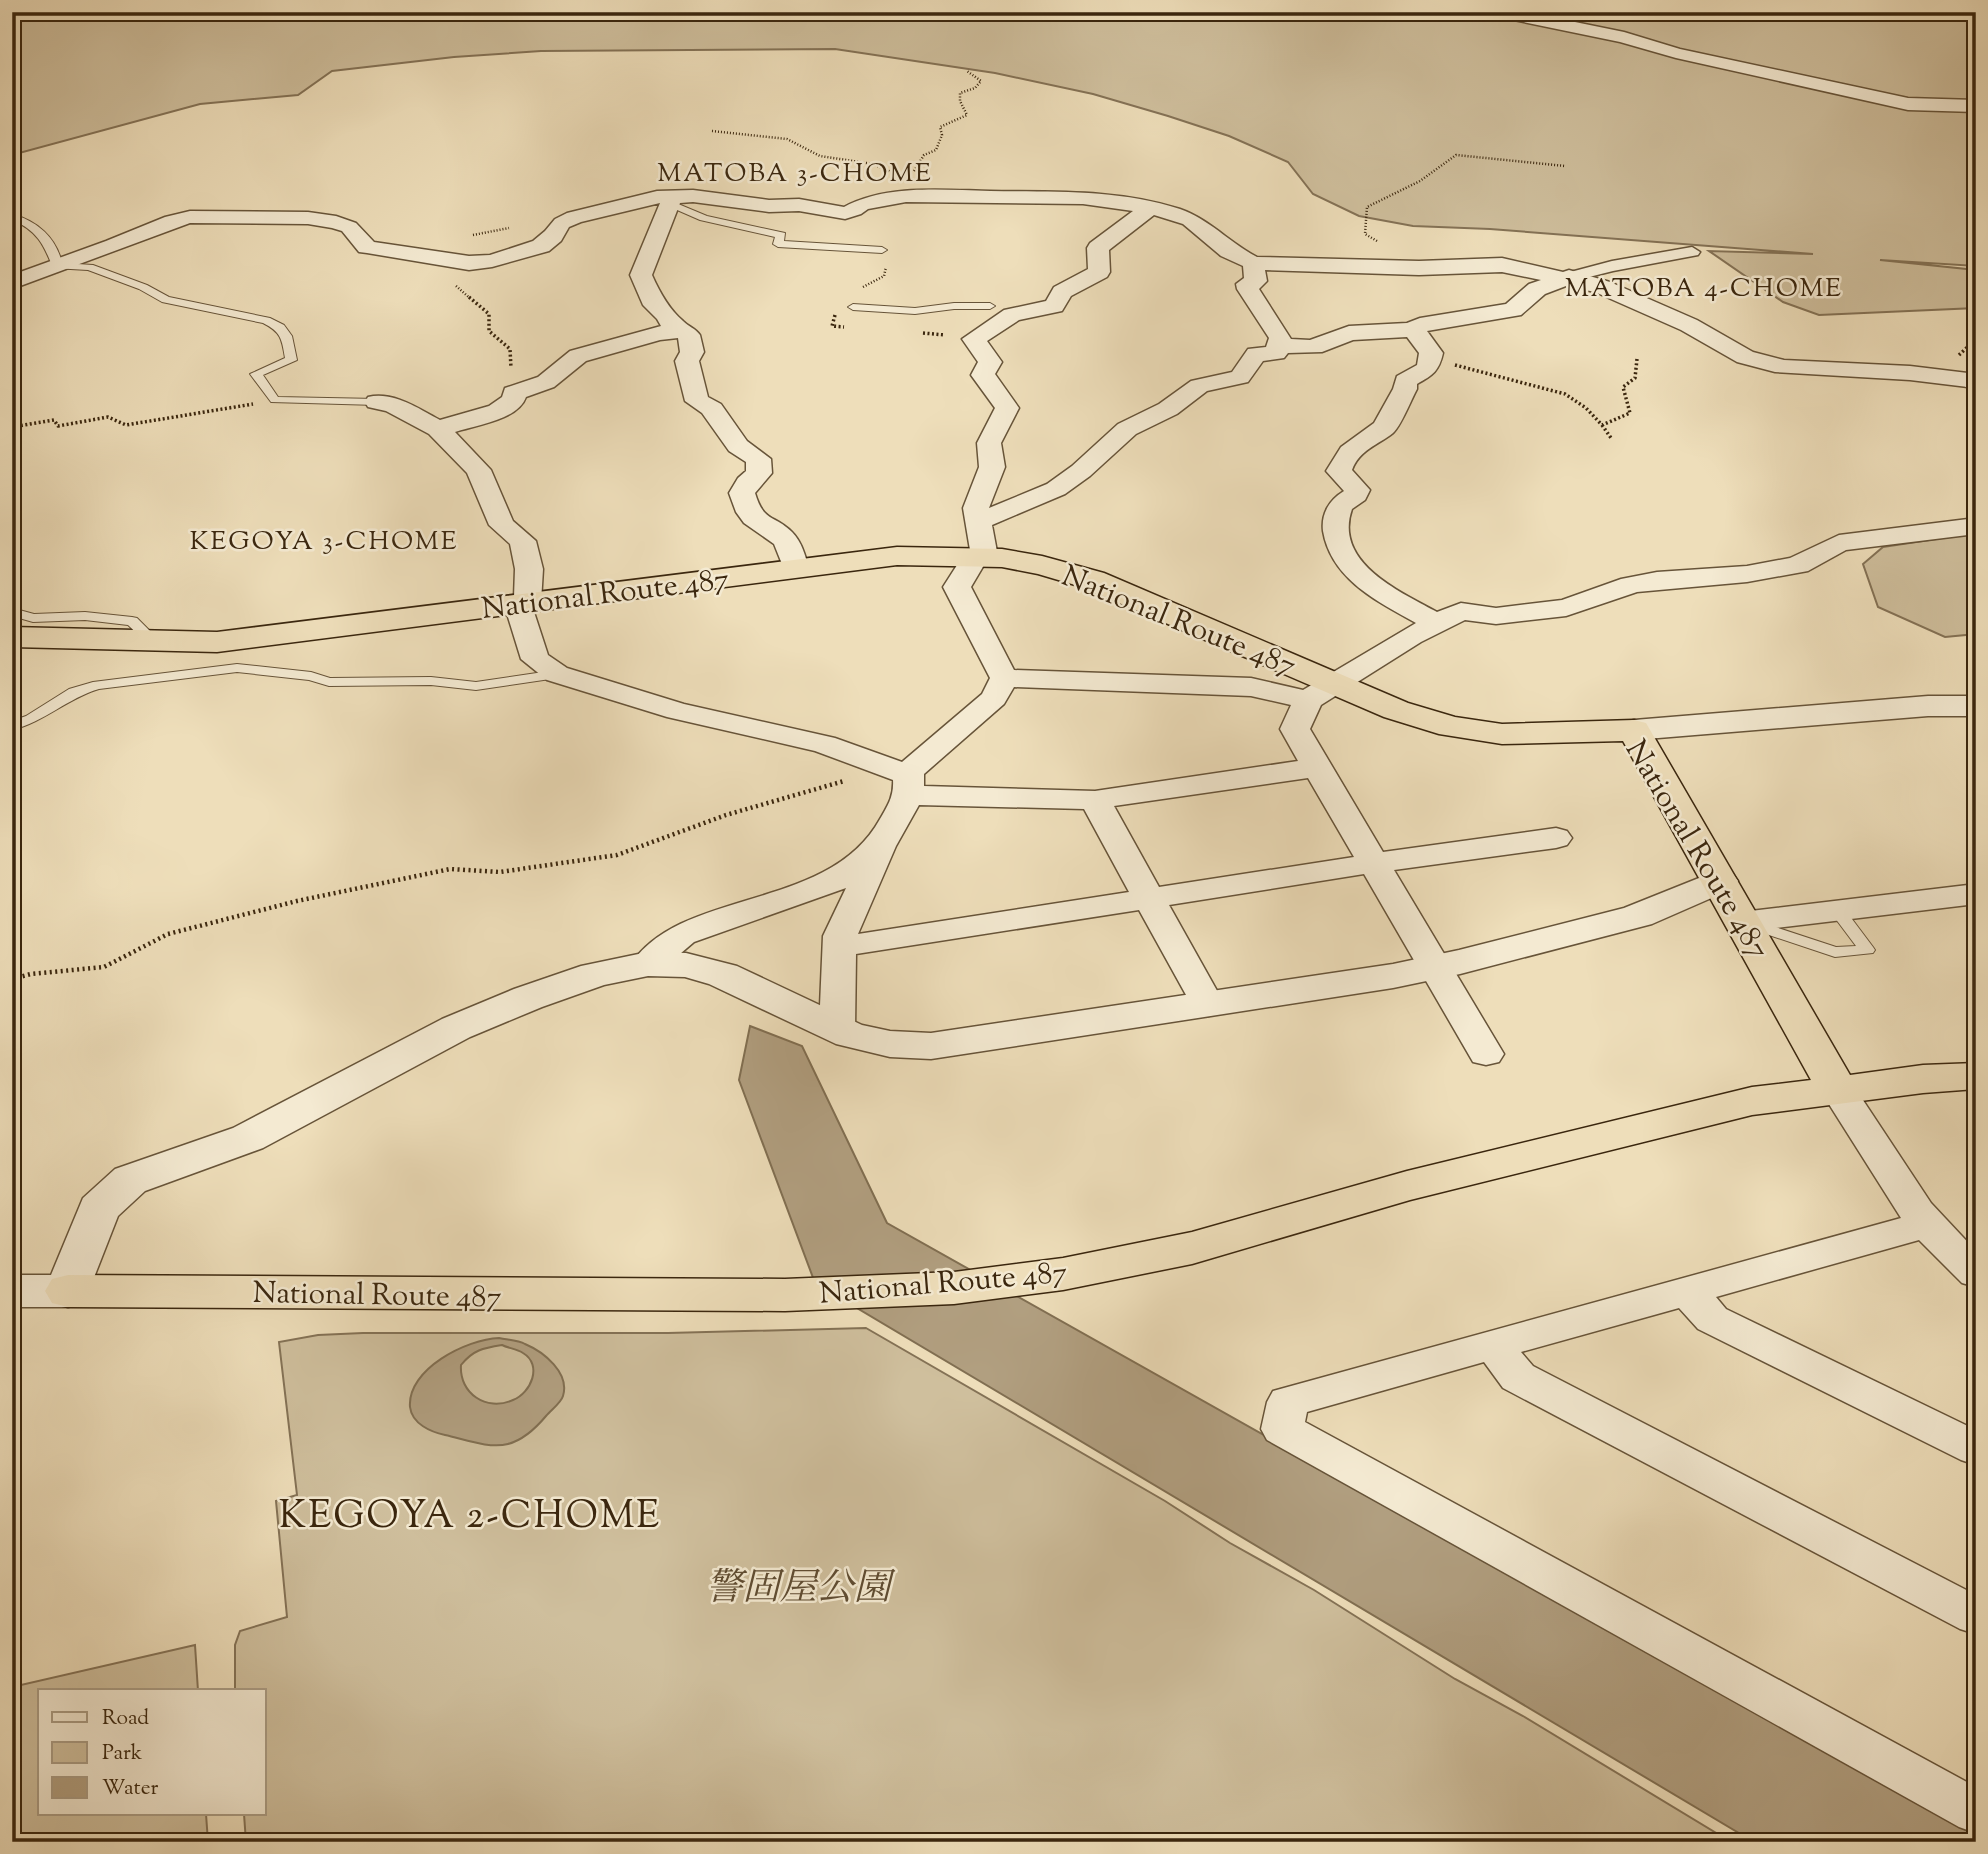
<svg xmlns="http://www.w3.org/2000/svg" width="1988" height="1854" viewBox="0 0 1988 1854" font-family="'Sorts Mill Goudy','Noto Serif JP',serif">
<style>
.green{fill:#cfbf9d;stroke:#847256;stroke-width:2}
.water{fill:#b19f80;stroke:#816f52;stroke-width:2;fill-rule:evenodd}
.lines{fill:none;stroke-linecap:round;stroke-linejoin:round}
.service-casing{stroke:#675439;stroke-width:2}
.pedestrian-casing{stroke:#675439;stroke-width:3}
.minor-casing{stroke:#675439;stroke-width:3}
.tertiary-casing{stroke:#675439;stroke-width:3}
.trunk-casing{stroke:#3a260e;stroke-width:3}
.path-far2{stroke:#3a260e;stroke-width:2.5;stroke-dasharray:1 2;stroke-linecap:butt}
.path-far1{stroke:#3a260e;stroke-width:3.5;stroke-dasharray:2 2.5;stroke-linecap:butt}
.path{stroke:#3a260e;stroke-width:4.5;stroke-dasharray:2 3.5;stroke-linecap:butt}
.service{fill:#f4ead2;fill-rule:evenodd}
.pedestrian{fill:#f4ead2;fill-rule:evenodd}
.minor{fill:#f4ead2;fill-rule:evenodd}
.tertiary{fill:#f4ead2;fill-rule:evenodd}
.trunk{fill:#eedeba;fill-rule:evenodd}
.labels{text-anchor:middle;stroke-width:5;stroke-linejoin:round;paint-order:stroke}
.far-neighbourhood-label{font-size:26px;letter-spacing:2px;fill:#3a260e;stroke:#f4ead2}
.street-label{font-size:30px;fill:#3a260e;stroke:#f4ead2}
.near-park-label{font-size:37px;font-style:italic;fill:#5f4c32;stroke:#f4ead2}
.near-neighbourhood-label{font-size:38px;letter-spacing:2px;fill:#3a260e;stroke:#f4ead2}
</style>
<rect width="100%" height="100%" fill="#eedeba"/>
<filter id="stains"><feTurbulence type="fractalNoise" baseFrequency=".00286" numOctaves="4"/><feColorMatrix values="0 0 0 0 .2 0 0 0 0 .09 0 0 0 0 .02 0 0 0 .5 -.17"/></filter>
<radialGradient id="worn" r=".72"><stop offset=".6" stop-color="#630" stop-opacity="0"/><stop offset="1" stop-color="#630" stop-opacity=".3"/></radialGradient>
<path class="green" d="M12,12H1976V266L1880,260L1976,270V308L1819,315L1783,302L1709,251L1813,254L1490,229L1413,226L1359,216L1313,194L1288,162L1229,136L1168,116L1093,94L995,73L835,49L541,51L454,57L332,71L298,95L200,104L12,155Z
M1976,533V634L1945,637L1878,607L1863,564L1883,547Z
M866,1328L1165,1501L1230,1543L1314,1590L1455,1679L1523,1716L1731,1842H246L244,1814H264V1691H235V1645L240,1631L287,1617L276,1501L297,1495L279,1342L318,1335L363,1333H668Z
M195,1645L198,1691H40V1814H206L208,1842H12V1687Z"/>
<path class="water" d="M750,1026L802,1046L887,1223L1976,1836V1842H1754L815,1283L739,1080Z
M499,1338C508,1340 518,1340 525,1344C544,1352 570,1373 563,1396C561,1403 551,1410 546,1416C536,1428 523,1440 508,1444C489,1449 464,1439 445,1435C431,1432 412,1424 410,1407C407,1369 467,1339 499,1338ZM502,1345C508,1348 517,1349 523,1353C543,1365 531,1393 513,1400C486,1412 459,1393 461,1365C473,1350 483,1348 502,1345Z"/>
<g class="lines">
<g class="service-casing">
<path id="service" d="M671,201L707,216L785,233L784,241L882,247L887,250L882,253L778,247L773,244L775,237L700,220L668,206L666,204Z
M12,214C37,221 56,237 62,263L93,265L147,285L169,297L270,318L284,325L292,336L297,360L263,375L278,397L377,399L383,402L377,405L271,402L250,374L285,358C282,339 281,332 263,323L162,302L139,289L88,270L53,268C44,245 37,230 12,220Z
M954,303H990L995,306L990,309H954L915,314L853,310L848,307L853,304L915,308Z
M1961,375L1976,386V395L1957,380V376Z
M12,608L34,614L85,612L132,617L137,618L161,642L154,646L149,645L128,625L85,620L33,622L12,616Z
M237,664L311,672L330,678L431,677L476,682L557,670L564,674L557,678L476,690L431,685L329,686L309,680L237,672L99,689C68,698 44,722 12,730V721L26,716L69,689L93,682Z
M1837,905L1843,907L1873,947L1875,950L1873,953L1835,957L1739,925L1737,922L1745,917L1836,947L1856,946L1829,910Z"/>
</g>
<g class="pedestrian-casing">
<path id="pedestrian" d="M1692,247L1700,252L1698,255L1613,271L1569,282L1561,277L1563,274L1612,261Z"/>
</g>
<g class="minor-casing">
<path id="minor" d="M1491,12H1526L1624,32L1680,49L1908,98L1976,100V112L1908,110L1676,58L1620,42L1499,17Z
M693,190L769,200L799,199L844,207C887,184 942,190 990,191C1054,192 1119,189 1180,209C1209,219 1230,243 1257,257L1419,261L1502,258L1563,272L1569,270L1610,282L1697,320L1753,352L1784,360L1910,366L1976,374V388L1910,380L1775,372L1737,362L1681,330L1595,292L1566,286L1545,294L1521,315L1427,331L1443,353C1439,371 1433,375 1417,384V389C1411,400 1401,426 1393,433C1378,445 1359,450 1352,470L1370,490L1365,500L1352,509C1333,563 1401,592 1437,612L1461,603L1496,608L1562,600L1621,579L1657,572L1747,566L1790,558L1839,535L1976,518V534L1846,550L1808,571L1747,582L1637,592L1566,616L1496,624L1465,620L1421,642L1321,705L1310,729L1383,852L1556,828L1567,831L1572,838L1567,845L1556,848L1394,870L1504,1054L1499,1062L1486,1065L1473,1062L1364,874L1169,905L1225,1005L1220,1013L1208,1016L1196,1013L1139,910L856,954L855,1029L849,1037L837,1040L825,1037L819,1029L823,936L846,888L694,942L660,971L648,974L636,971L631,964C683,887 829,912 880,819C888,805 894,796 893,780L815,751L667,717L547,680L521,659L504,604L508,598L514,597L515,569L510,544L489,525L467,473L429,434L386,411L368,407L365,402L368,397C394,391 419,409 440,420L489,406L502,397L505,388L538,377L570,351L661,326L657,319L643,305L630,275L660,203L581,222L569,227L561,241L549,251L492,267L469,270L367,253L359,252L342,231L332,228L308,224L190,223L12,289V275L106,241L165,217L190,211L308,212L336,216L356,223L374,242L469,256L490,255L533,241L545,231L555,219L567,213L657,191ZM693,202L769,212L799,211L845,219L861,214L868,209L906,202L1083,204L1133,211L1090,243L1087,248L1088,269L1054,287L1046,301L1004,310L962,339L978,362L971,375L995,408L977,443L979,467L963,508L970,550L966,551L943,587L990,678L982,694L902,762L835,738L684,704L567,668L548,655L533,609L541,602L543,569L536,541L513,521L491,470L455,432C476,425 518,420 526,397L554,387L586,361L660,340L678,338L680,352L675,361L685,401L702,413L729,451L746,462V471L738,478L729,493L736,512L744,523L774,544L786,574L796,576L806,574L809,568C805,556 802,542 792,532C774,514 764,523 755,493L772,473L771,459L747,441L721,404L708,397L699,361L704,352L700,335C695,328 689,327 683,321C669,309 660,293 652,275L680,203ZM1154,215L1183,224L1221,256L1243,266L1244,278L1236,284L1237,289L1269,338L1266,347L1248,349L1232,372L1191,381L1159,404L1118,424L1072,466L1047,484L989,508L1005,467L1001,443L1019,408L995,374L1002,362L987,341L1019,320L1062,311L1071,296L1107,277L1110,272L1109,250ZM1265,270L1419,275L1502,272L1541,280L1529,284L1506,304L1420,318L1407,323L1349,326L1310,340L1291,339L1259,289L1267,281ZM1407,337L1419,353L1417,365L1397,376L1393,389L1374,423L1341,447L1326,471L1344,491C1329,500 1321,514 1323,531C1331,579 1378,602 1416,623L1303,690L1251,678L1014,670L971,587L984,565L994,563L998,557L992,525L1065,494L1090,476L1136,434L1177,414L1207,391L1248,382L1263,361L1284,358L1288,353L1322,352L1353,340ZM1014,687L1251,696L1291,705L1280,729L1298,761L1095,791L924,786V774L1004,704ZM1308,778L1354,857L1159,887L1114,806ZM919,805L1084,809L1129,892L858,934L896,846Z
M1976,884V904L1742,932L1730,929L1725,922L1730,915L1742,912Z
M1838,1078L1851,1082L1931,1203L1976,1251V1287L1962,1283L1919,1240L1716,1297L1726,1309L1976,1430V1465L1961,1460L1698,1329L1679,1308L1521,1352L1533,1366L1976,1595V1634L1960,1629L1503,1388L1484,1362L1307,1412L1305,1422L1976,1787V1833L1959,1827L1267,1440L1261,1429L1267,1402L1273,1391L1901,1218L1820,1090L1825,1082Z"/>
</g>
<g class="tertiary-casing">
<path id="tertiary" d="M1928,696H1976V716H1928L1634,740L1622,737L1617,730L1622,723L1634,720Z
M1719,870L1732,873L1738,881L1732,889L1652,924L1460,974L1393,988L931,1059L890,1057L836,1044L709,984L685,977L648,976L604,985L542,1007L470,1037L263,1148L145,1191L118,1216L84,1303L68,1307H12V1275H51L83,1198L115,1169L233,1128L442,1019L514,989L581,966L648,952L686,953L737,966L862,1025L890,1031L931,1033L1393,964L1459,950L1624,908Z"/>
</g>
<g class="trunk-casing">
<path id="trunk" d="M897,547L1002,549L1042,556L1104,573L1408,703L1455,717L1502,724L1634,720L1646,723L1850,1075L1923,1065L1976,1063V1089L1923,1093L1752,1115L1410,1200L1192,1264L1063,1290L954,1304L785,1311L68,1307L52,1303L45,1291L52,1279L68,1275L785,1279L954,1272L1063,1258L1192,1232L1407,1171L1752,1087L1811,1080L1623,741L1502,744L1439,734L1384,717L1082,587L1038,574L1002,567L897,565L217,652L12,647V627L217,632Z"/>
</g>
<path class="path-far2" d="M712,131L787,139L820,156L873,164L898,175
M914,171L924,155L936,150L942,135L940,127L967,115L960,101V93L975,88L981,81L967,71
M473,235L509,228
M1377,241L1365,234L1367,207L1420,181L1456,155L1565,166
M456,286L471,299
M863,287L884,276L886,267"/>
<path class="path-far1" d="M469,297L489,314V331L510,349L511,368
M835,315L832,326L844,327
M923,333L945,335
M1959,355L1976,339
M1455,365L1565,394L1586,408L1602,425L1630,413L1623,387L1635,378L1637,359
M1602,425L1611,438
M12,427L54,420L58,426L108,417L126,425L253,404"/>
<path class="path" d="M12,979L31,974L104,967L168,934L297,901L450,869L500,872L617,855L726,815L844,781"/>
<use href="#service" class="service"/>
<use href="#pedestrian" class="pedestrian"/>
<use href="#minor" class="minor"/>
<use href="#tertiary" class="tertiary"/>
<use href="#trunk" class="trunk"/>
</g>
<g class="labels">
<g class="far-neighbourhood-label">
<text x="795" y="181">MATOBA 3-CHOME</text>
<text x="1704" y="296">MATOBA 4-CHOME</text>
<text x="324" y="549">KEGOYA 3-CHOME</text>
</g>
<g class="street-label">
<text transform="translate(605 593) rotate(-7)" y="10">National Route 487</text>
<text transform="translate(1179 620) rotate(22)" y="10">National Route 487</text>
<text transform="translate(1698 849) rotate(59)" y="10">National Route 487</text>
<text transform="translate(943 1282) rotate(-5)" y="10">National Route 487</text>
<text transform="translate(377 1294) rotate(1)" y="10">National Route 487</text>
</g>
<g class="near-park-label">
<text x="798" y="1599">警固屋公園</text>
</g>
<g class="near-neighbourhood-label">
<text x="470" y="1527">KEGOYA 2-CHOME</text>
</g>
</g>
<rect width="1988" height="1854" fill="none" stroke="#eedeba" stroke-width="42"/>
<rect x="14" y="14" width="1960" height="1826" fill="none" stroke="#3a260e" stroke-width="3.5"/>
<rect x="21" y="21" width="1946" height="1812" fill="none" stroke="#3a260e" stroke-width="2"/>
<rect x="38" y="1689" width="228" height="126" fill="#f4ead2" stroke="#aa9c84" stroke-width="2"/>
<rect x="52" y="1712" width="35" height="10" fill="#f4ead2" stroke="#aa9c84" stroke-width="2"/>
<text x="102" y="1724" font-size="21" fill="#3a260e">Road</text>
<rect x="52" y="1742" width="35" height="21" fill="#cfbf9d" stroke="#aa9c84" stroke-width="2"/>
<text x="102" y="1759" font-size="21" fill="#3a260e">Park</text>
<rect x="52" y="1777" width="35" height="21" fill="#b19f80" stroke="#aa9c84" stroke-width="2"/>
<text x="102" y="1794" font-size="21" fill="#3a260e">Water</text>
<rect width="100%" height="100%" filter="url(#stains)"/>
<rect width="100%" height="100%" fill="url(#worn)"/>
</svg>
